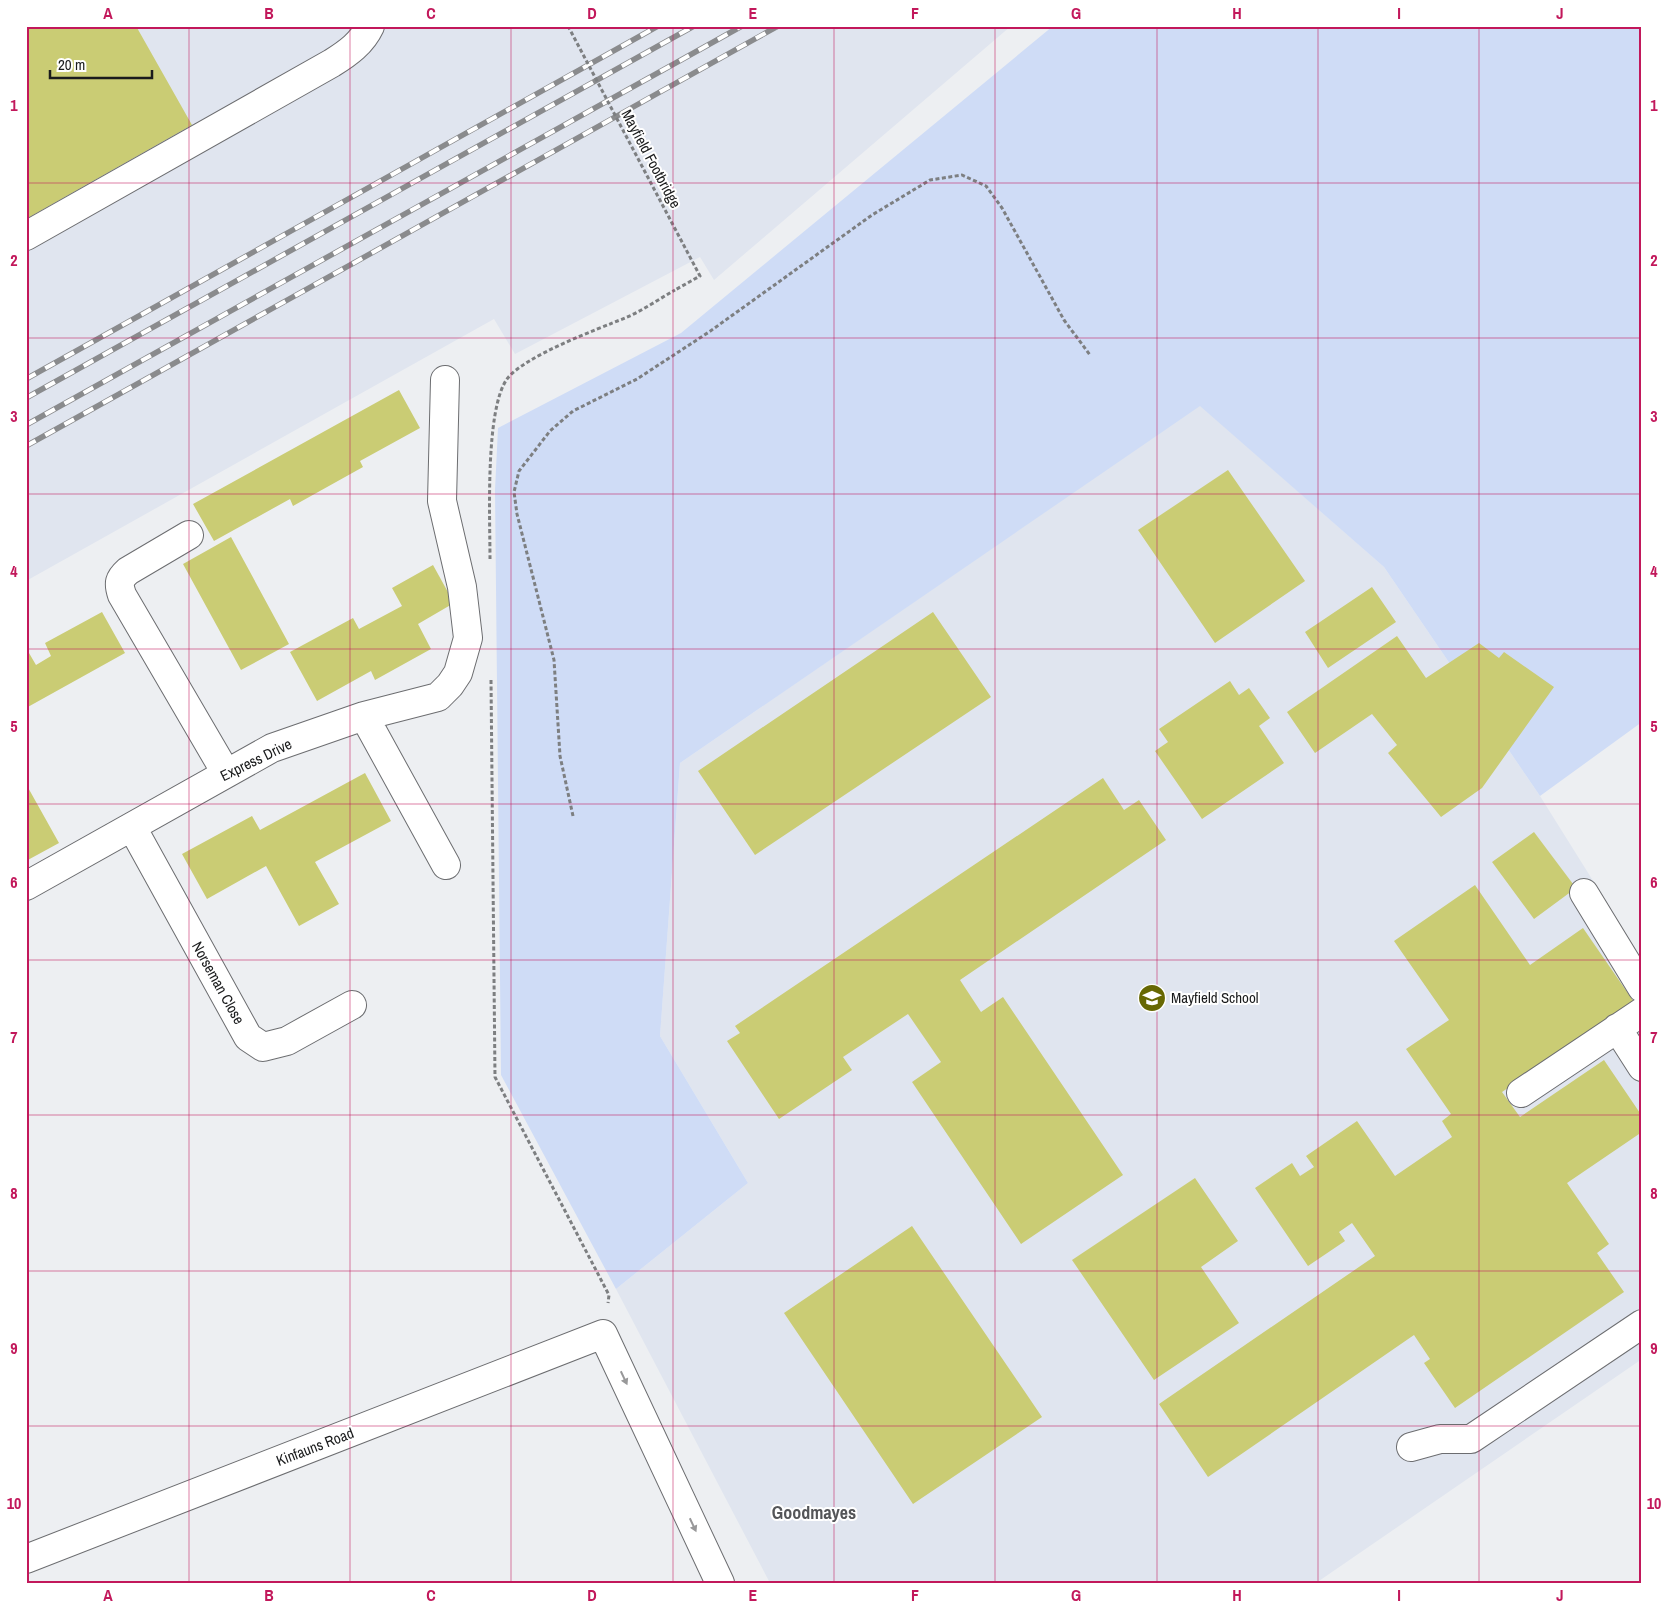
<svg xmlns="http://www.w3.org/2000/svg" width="1668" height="1609" viewBox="0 0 1668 1609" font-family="'Archivo Narrow',sans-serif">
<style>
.built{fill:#e0e5ef}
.green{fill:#cfdcf6}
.building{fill:#cacc74}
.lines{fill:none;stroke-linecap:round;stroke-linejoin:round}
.minor-casing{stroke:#6c6d70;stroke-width:30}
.path{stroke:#7d7f81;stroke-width:3;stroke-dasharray:4 2.5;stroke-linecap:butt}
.minor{stroke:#fff;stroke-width:28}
.rail-casing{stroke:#8a8b8d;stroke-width:5.5}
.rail{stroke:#fff;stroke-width:4;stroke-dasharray:11;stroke-linecap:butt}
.path-bridge{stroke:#7d7f81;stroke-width:3;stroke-dasharray:4 2.5;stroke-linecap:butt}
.oneway{fill:#989899}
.grid{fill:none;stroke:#c2185b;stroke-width:1;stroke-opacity:0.55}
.labels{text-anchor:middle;stroke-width:4;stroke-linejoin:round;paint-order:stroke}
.street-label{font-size:15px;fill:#1a1b1c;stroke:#fff}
.poi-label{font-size:15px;fill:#1a1b1c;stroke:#fff;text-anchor:start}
.quarter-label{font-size:18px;font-weight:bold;fill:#545558;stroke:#fff}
.neatline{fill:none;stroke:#c2185b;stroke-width:2}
.grid-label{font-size:16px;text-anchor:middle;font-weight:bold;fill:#c2185b}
</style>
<rect width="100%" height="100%" fill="#edeff2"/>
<path class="built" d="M26,26H1011L714,280L700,257L515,354L494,319L26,581Z
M1200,405L1384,567L1540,796L1642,959V1359L1316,1583H770L616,1289L748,1183L660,1036L680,763Z"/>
<path class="green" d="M1053,26H1642V722L1540,796L1384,567L1200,406L680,763L660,1036L748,1183L616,1289L501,1075L495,490L498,428L681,333Z"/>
<path class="building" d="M26,26H136L192,125L26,219Z
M399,390L420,428L360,461L363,467L293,506L290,499L214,541L193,504Z
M1228,470L1305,581L1215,643L1138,530Z
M231,537L289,644L241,670L183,564Z
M433,565L454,603L418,624L431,649L375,680L371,671L317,701L290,652L353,618L359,629L402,606L392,588Z
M1372,587L1396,622L1328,668L1305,632Z
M102,612L125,653L26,708V655L29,653L36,665L51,656L45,643Z
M933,612L991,697L755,855L698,771Z
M1397,636L1426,678L1479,643L1499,658L1504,652L1554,687L1482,788L1441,817L1388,753L1397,745L1372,714L1315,753L1287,712Z
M1230,681L1239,695L1249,688L1270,718L1259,726L1284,763L1202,819L1155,751L1168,742L1159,729Z
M365,773L391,821L315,862L339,904L299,926L266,866L207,899L182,854L252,816L260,830Z
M1103,778L1124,810L1139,800L1166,840L960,980L981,1012L1003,997L1123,1175L1021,1244L912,1082L941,1062L908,1014L843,1057L852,1070L779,1119L727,1041L740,1033L735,1026Z
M26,784L59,843L26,861Z
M1534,832L1576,888L1534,919L1492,862Z
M1475,885L1530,965L1583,928L1634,1002L1502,1092L1520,1117L1604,1060L1642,1116V1132L1567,1183L1609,1244L1597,1253L1624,1292L1455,1408L1424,1363L1430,1359L1414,1335L1208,1477L1159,1404L1375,1256L1352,1223L1339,1232L1345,1241L1308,1266L1255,1188L1292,1163L1300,1176L1314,1167L1306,1156L1357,1121L1395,1176L1452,1137L1442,1121L1451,1114L1406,1049L1449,1020L1394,941Z
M1195,1178L1238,1241L1201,1267L1239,1323L1154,1380L1072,1260Z
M912,1226L1042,1417L913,1504L784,1313Z"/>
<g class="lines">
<g class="minor-casing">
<path id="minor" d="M26,236L332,63C348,53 362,43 370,26
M189,535L128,571C119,579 118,583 122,595L226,773
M364,716L446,865
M132,827L248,1037L263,1047L287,1041L352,1005
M26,886L272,748L364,716L438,697L450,685L458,673L468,638L462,587L442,501L445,380
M1584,893L1642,988
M1617,1028L1642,1067
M1521,1093L1642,1012
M1411,1447L1440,1439H1471L1642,1324
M26,1559L603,1334L720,1583"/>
</g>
<path class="path" d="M490,559C490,518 485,410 507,379C524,356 598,329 625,318C642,311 659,299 675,290
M491,680L495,1077L609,1295L608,1303
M573,816L560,756L554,660L517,514L514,492L519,471L550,431L573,411L637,379L709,332L872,215L930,180L962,175L986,186L1002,208L1064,320L1090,355"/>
<use href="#minor" class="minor"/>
<g class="rail-casing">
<path id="rail" d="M26,379L658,26
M26,398L694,26
M26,425L742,26
M26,446L778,26"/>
</g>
<use href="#rail" class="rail"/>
<path class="path-bridge" d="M568,26L700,276L675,290"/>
</g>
<defs><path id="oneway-solid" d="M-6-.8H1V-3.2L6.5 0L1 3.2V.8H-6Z" transform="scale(1.25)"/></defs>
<g class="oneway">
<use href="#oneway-solid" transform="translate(624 1378) rotate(65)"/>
<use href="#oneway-solid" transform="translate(693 1525) rotate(65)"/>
</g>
<path class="grid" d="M189,26V1583M350,26V1583M511,26V1583M673,26V1583M834,26V1583M995,26V1583M1157,26V1583M1318,26V1583M1479,26V1583M26,183H1642M26,338H1642M26,494H1642M26,649H1642M26,804H1642M26,960H1642M26,1115H1642M26,1271H1642M26,1426H1642"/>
<defs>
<g id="school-disc" transform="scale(1.4375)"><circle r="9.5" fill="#676803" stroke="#fff"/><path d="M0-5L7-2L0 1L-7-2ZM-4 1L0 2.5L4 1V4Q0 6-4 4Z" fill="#fff"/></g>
</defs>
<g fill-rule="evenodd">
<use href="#school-disc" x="1152" y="998"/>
</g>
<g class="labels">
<g class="street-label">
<text transform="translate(651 159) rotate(62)" y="5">Mayfield Footbridge</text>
<text transform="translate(256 760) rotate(-26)" y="5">Express Drive</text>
<text transform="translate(218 983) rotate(61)" y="5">Norseman Close</text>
<text transform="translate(315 1447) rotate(-21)" y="5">Kinfauns Road</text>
</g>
<g class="poi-label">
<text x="1171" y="1003">Mayfield School</text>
</g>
<g class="quarter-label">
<text x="814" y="1519">Goodmayes</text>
</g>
</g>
<rect width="1668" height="1609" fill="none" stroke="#ffffff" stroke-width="55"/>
<path d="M50 70v8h102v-8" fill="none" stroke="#1a1b1c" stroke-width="2.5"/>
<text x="58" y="70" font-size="15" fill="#1a1b1c" stroke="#ffffff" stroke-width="4" paint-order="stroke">20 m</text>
<rect x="28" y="28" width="1612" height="1554" class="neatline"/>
<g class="grid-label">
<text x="108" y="19">A</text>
<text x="269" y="19">B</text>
<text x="431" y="19">C</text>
<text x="592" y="19">D</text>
<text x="753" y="19">E</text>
<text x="915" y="19">F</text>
<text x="1076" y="19">G</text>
<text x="1237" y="19">H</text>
<text x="1399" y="19">I</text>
<text x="1560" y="19">J</text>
<text x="14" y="111">1</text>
<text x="1654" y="111">1</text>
<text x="14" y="266">2</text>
<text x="1654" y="266">2</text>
<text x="14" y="422">3</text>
<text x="1654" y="422">3</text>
<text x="14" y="577">4</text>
<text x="1654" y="577">4</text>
<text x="14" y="732">5</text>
<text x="1654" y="732">5</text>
<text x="14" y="888">6</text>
<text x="1654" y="888">6</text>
<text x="14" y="1043">7</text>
<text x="1654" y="1043">7</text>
<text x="14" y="1199">8</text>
<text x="1654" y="1199">8</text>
<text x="14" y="1354">9</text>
<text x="1654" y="1354">9</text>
<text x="14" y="1509">10</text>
<text x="1654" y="1509">10</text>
<text x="108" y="1601">A</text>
<text x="269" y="1601">B</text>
<text x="431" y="1601">C</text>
<text x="592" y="1601">D</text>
<text x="753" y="1601">E</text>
<text x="915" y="1601">F</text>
<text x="1076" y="1601">G</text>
<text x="1237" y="1601">H</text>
<text x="1399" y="1601">I</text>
<text x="1560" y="1601">J</text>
</g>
</svg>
